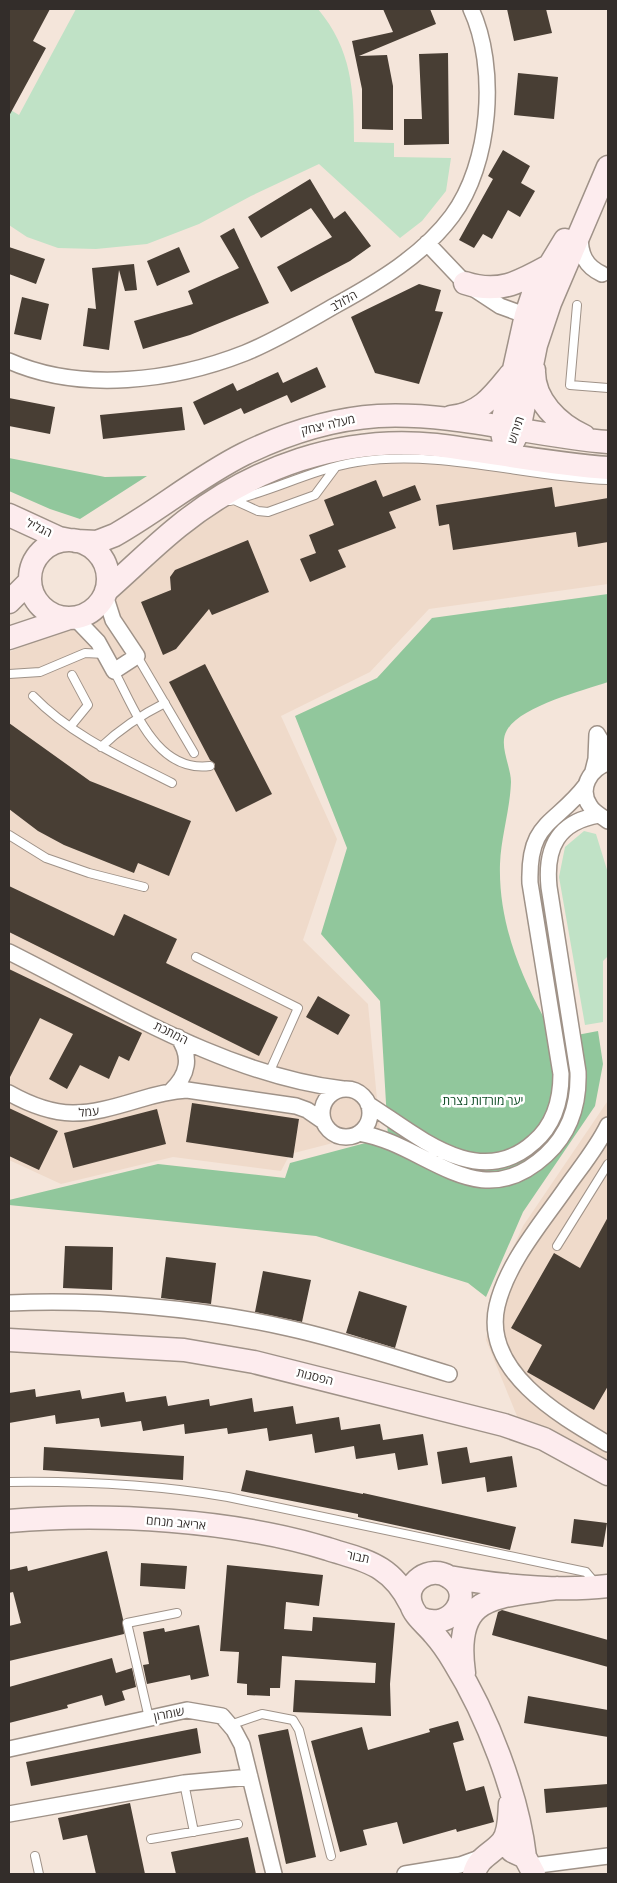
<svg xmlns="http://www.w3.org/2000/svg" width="617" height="1883" viewBox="0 0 617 1883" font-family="'Open Sans',Heebo,sans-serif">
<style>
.built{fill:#efdaca}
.green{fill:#c0e2c6}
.forest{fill:#91c79c}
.building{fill:#483e34}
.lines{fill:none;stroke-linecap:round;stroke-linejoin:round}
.lane-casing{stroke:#9f9288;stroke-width:10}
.street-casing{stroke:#9f9288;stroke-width:18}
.secondary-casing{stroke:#9f9288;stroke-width:25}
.lane{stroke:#fff;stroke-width:8}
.street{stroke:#fff;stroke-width:15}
.secondary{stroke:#fdecee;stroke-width:22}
.labels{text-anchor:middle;stroke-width:5;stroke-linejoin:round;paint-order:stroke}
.street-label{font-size:12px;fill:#332d2a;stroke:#fff}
.park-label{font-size:12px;fill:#084720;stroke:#fff}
</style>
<rect width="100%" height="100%" fill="#f4e5da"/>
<path class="built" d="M387,446L608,477V584L429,609L370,672L281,716L337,839L303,940L368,1004L380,1131L290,1154L281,1171L173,1157L61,1184L9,1160V652L49,635L94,621L175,537L247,489L324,458Z
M608,1093V1462L583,1446L519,1421L486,1340L494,1290L523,1226L607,1102Z"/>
<path class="green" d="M76,9H318C352,50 354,90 354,142L394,143V157L451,158L446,191L422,221L400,238L319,164L251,196L199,224L147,244L96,249L58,248L27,237L9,225V109L19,115Z
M584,831L596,834L608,873V956L603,961V1022L585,1025L559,877L565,847Z"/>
<path class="forest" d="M9,458L105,477L147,476L80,519L50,509L9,491Z
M608,594V682C582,691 521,706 507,730C498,745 511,766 511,782C510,810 501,837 500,864C498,927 525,987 556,1039L598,1031L603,1064L595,1106L523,1212L486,1297L468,1283L316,1236L9,1205V1200L158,1164L285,1178L290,1163L388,1137L380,1001L321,934L347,848L295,716L377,678L432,618Z"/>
<path class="building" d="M9,9H50L33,41L46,48L9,116Z
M383,9H430L436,24L359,56L387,55L393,86V130L362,129V89L352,41L393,32Z
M507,9H546L552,33L514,41Z
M448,53L449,144L404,145V119H422L419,54Z
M518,73L558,77L554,119L514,115Z
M503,150L530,166L521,183L535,191L520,217L508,210L492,239L483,234L474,248L459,240L493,179L488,176Z
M310,179L334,219L345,211L371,246L350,261L291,292L277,267L332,237L311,208L261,238L248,217Z
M234,228L269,303L190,335L143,349L134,321L193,304L188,291L239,268L220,236Z
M9,247L45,259L36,284L9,274Z
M179,247L190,272L157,286L147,261Z
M134,264L137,290L125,291L119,270L109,350L83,346L88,308L96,309L92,268Z
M419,284L441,290L435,311L443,312L419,384L375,373L351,317Z
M22,297L49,304L41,340L14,334Z
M317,367L326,387L291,403L287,395L244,414L241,408L204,425L193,402L233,383L237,391L278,372L283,383Z
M9,398L55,407L50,434L9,426Z
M182,407L185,430L103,439L100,415Z
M376,480L383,497L415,485L421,500L389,512L396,528L338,550L346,567L310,582L300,559L316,553L309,535L334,525L324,500Z
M552,487L555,507L608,498V542L578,547L576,532L453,550L449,524L439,526L436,505Z
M248,540L269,592L212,615L209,609L176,649L163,655L141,602L171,590L170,577L175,570Z
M205,664L272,794L236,812L214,769L215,764L210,760L169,682Z
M9,723L90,781L191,821L169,876L138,863L134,873L64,845L38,831L9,809Z
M9,886L114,936L124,914L177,939L166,963L278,1017L259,1056L9,932Z
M9,969L142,1033L129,1061L119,1056L109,1079L80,1065L67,1089L49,1079L73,1034L40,1018L9,1079Z
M318,996L350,1015L338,1035L306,1017Z
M192,1103L299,1119L293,1158L186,1142Z
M9,1108L58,1131L39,1170L9,1156Z
M157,1109L166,1144L73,1168L64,1133Z
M608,1217V1386L594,1410L527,1372L542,1345L511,1328L554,1253L580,1268Z
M65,1246L113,1247L112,1290L63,1288Z
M166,1257L216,1263L211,1304L161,1298Z
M263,1271L311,1280L302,1322L255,1312Z
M359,1291L407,1306L395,1348L346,1333Z
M35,1389L36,1397L80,1390L82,1399L124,1392L126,1402L166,1396L168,1406L209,1399L210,1406L252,1398L254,1412L293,1406L296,1424L339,1417L341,1430L380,1424L383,1440L423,1434L428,1465L398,1470L395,1453L356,1459L354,1446L315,1453L312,1434L269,1441L267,1428L228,1434L227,1428L185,1434L184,1424L143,1431L141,1421L101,1427L99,1418L56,1424L55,1415L9,1423V1393Z
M44,1447L184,1456L183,1480L43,1470Z
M467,1447L470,1463L512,1456L517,1487L487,1492L485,1477L442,1484L437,1452Z
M246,1470L363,1494V1493L516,1527L510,1550L358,1517V1514L241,1491Z
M574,1519L607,1523L603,1547L571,1543Z
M107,1551L123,1619L124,1634L9,1661V1626L21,1623L13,1592L9,1593V1570L27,1566L28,1571Z
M141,1563L187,1566L185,1589L140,1586Z
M227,1565L323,1575L319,1606L286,1602L284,1629L312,1631L313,1617L395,1623L390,1684L391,1716L293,1712L295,1680L375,1683L376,1663L282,1656L280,1688H270V1696L247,1695V1684L237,1683L239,1652L220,1651Z
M502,1610L608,1640V1667L492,1635L498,1612Z
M199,1625L209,1676L191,1680L190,1675L147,1684L143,1665L149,1664L143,1632L164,1628L165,1632Z
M112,1658L116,1673L132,1668L136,1687L122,1691L125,1700L105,1706L102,1695L67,1705L68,1708L9,1723V1687Z
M528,1696L608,1710V1737L524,1723Z
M458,1721L464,1740L453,1743L466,1791L484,1786L494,1822L457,1832L456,1829L403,1844L397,1822L363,1830L367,1845L340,1852L311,1741L362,1727L368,1750L430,1732L429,1729Z
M197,1728L201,1753L31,1786L26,1762Z
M288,1729L316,1857L286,1864L258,1735Z
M608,1784V1807L546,1813L544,1789Z
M130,1803L145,1874H96L87,1835L63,1840L58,1818Z
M248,1837L256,1874H176L171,1852Z"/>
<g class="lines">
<g class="lane-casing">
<path id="lane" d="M577,305L570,385L608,388
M234,500L258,511L268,512L315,495L335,468
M230,501C273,491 313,469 357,462C440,449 525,477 608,480
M137,656L194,753
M114,671C135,709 156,773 210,766
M9,674L40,672L85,653L105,654
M33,696C72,736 123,758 172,783
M70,727L88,705L72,675
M101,747C121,728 141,715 165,703
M9,835L46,858L89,873L144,887
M196,957L298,1008L269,1073
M557,1246L608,1164
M9,1482C81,1481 157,1485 228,1497L586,1572L596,1584
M149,1718L127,1623L177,1613
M230,1725L262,1714L293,1720L299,1730L331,1856
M184,1783L194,1832
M151,1839L238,1824
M35,1856L39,1874"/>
</g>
<g class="street-casing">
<path id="street" d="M580,235C580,254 585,266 602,274
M427,243L465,283L500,306L533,318
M9,361C81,393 174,381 245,353C277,340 306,322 336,305C378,282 423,255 452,216C491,164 498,67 471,9
M74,617L98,642L114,671L137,656L113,620L105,595
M608,763C590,769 578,789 590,806C594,813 602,816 608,821
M593,771L596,759L597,734L608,752
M9,952C113,1004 225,1075 343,1089
M322 1113a24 24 0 1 1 48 0a24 24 0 1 1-48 0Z
M171,1091C188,1075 192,1057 178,1037
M9,1093C59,1121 85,1116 138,1100C154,1095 169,1091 187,1090L296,1106L307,1110L323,1121
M368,1104C417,1135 479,1192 534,1142C555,1124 561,1100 561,1074L530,883C528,820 555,826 586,785
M608,1125C597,1148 580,1168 566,1188C541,1224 507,1263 497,1306C482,1372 562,1417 608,1444
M359,1133C427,1144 478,1218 546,1155C570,1133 579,1103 578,1072L549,887C545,847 558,822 599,815
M9,1303C98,1299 201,1308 288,1328C343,1340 396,1358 449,1374
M9,1749L187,1710L222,1716L234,1730L242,1745L274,1874
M9,1814L184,1783L250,1777
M531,1866L608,1856
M405,1874L460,1865L485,1856"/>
</g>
<g class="secondary-casing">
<path id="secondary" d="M465,283C498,294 518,283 547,267
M534,370C533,400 558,424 584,436
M451,417C480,414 493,396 510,375
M504,442L501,428L526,315L534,291L565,240
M512,444L519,430L536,345L550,303L608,167
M9,515L59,538L69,540
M30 579a39 39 0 1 1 78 0a39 39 0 1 1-78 0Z
M76,541L97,542L115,535C159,510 198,477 244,454C285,434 331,419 378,416C455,412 532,436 608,442
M106,591C130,570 154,546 179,526C252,467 343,435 436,445C493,452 550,464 608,468
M9,602L30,581
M9,638L69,618
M9,1340L184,1350L254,1362L504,1425L544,1439L608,1474
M9,1521C107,1512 234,1520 328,1549C346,1555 366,1559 381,1569C395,1578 403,1589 410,1603
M449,1577C501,1586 555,1592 608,1586
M420,1618C452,1633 476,1593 449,1577C430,1565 404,1582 411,1604C414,1616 427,1625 434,1634C442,1643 448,1652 454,1662C487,1715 518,1795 525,1857
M464,1673C453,1593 494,1598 557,1588
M512,1851L525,1857L534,1874
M474,1874C478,1857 492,1854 502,1842C510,1832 509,1816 510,1804"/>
</g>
<use href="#lane" class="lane"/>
<use href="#street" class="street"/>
<use href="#secondary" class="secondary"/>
</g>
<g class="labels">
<g class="street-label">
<text transform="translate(344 301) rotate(-30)" y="4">הלולב</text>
<text transform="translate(328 425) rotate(-13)" y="4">מעלה יצחק</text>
<text transform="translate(516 430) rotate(-71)" y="4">תירוש</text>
<text transform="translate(39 528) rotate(25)" y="4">הגליל</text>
<text transform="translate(171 1033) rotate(26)" y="4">המתכת</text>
<text transform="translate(89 1112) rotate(-6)" y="4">עמל</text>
<text transform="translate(315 1377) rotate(14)" y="4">הפסגות</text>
<text transform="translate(176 1523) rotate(5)" y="4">אריאב מנחם</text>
<text transform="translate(358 1557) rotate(12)" y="4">תבור</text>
<text transform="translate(169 1714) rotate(-11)" y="4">שומרון</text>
</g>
<g class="park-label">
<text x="483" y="1105">יער מורדות נצרת</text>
</g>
</g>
<rect width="617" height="1883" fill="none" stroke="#332d2a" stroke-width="20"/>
</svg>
